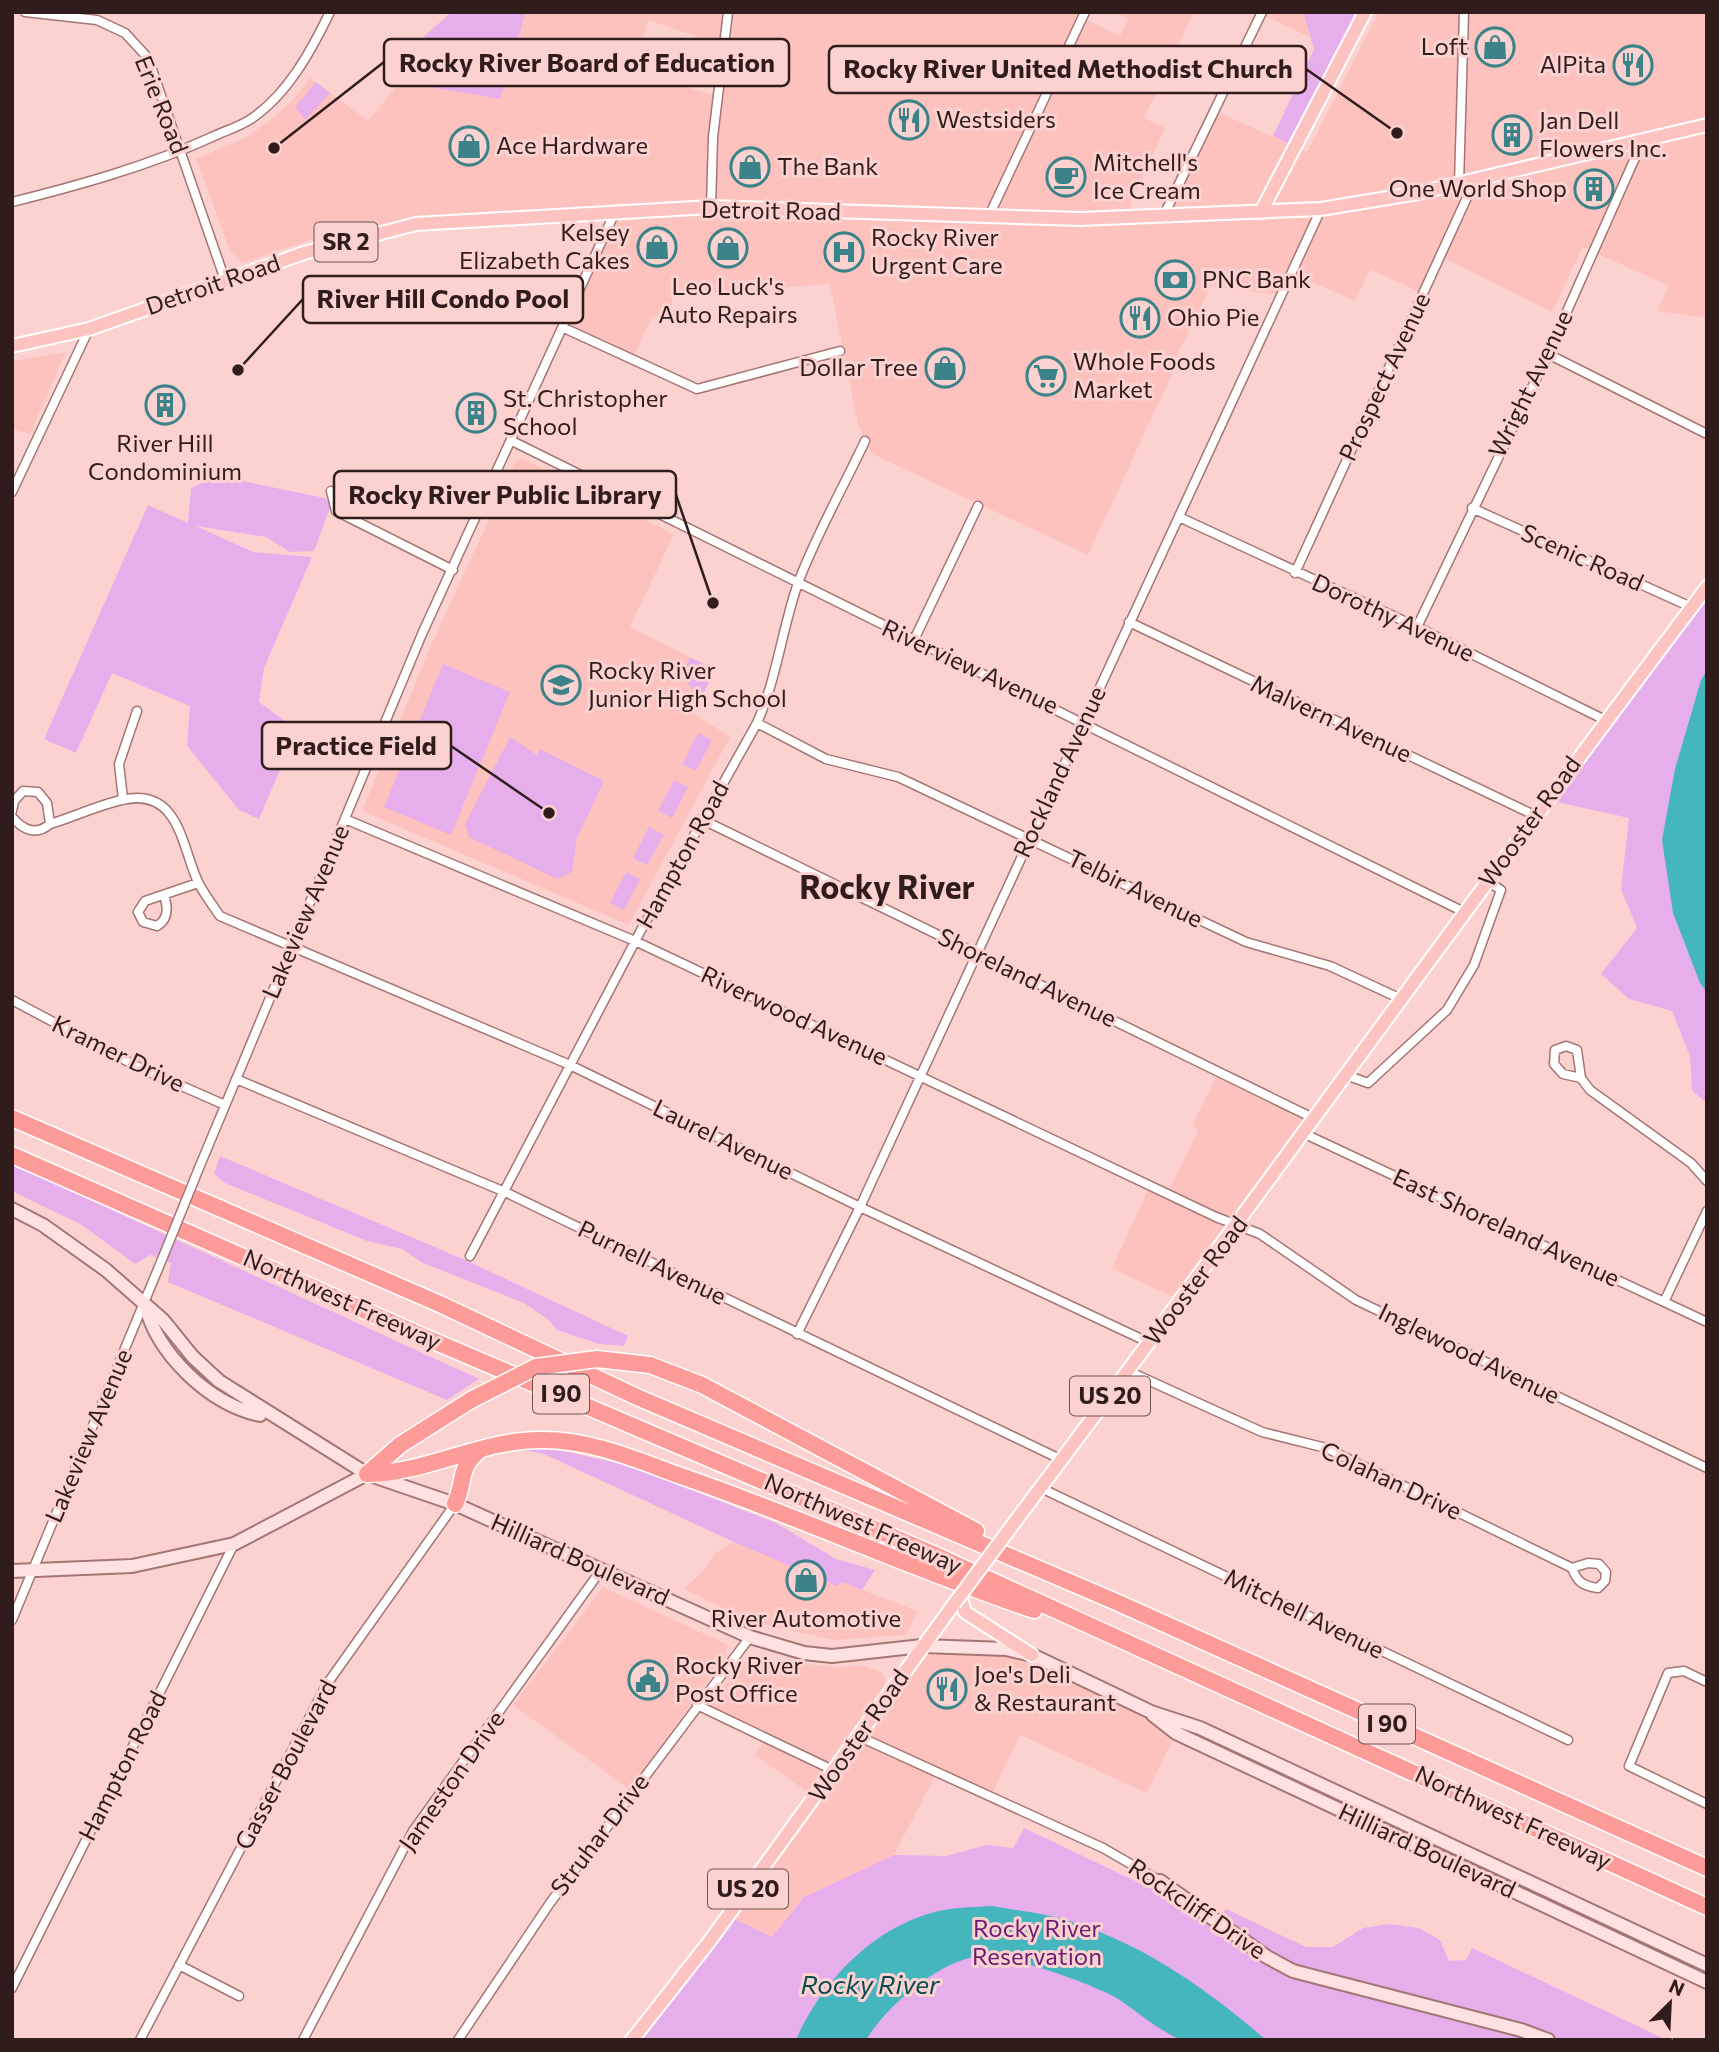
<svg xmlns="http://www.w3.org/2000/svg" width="1719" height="2052" viewBox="0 0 1719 2052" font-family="Commissioner,sans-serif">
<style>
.built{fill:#fdc2be;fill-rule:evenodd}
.green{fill:#e6afec}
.water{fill:#45b5be}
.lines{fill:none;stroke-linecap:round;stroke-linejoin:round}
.street-casing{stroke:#a47673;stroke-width:11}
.secondary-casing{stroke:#a47673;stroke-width:16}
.primary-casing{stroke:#fff;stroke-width:16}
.highway-casing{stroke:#fff;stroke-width:19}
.street{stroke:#fff;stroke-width:8}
.secondary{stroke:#fee1e0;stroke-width:12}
.primary{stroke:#fdc3c1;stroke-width:12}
.highway{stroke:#fc9b97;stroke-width:16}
.street-bridge-casing{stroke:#a47673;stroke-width:11;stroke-linecap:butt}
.primary-bridge-casing{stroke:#fff;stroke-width:16;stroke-linecap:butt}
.highway-bridge-casing{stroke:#fff;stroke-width:19;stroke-linecap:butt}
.street-bridge{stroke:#fff;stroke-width:8}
.primary-bridge{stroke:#fdc3c1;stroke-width:12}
.highway-bridge{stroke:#fc9b97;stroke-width:16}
.labels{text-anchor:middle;stroke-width:6;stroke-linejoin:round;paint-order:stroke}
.shield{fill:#fcd2d0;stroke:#6c5351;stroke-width:2}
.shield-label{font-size:23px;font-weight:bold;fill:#2f1c1b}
.poi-label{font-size:24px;fill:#2f1c1b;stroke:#fcd2d0;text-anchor:start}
.street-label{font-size:24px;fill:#2f1c1b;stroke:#fcd2d0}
.park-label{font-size:24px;fill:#691a73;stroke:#fcd2d0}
.water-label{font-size:26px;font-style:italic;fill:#084c52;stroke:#fcd2d0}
.district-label{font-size:32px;font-weight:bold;fill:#2f1c1b;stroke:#fcd2d0}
.leader{fill:none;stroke:#2f1c1b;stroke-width:2.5}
.callout-dot{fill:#2f1c1b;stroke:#fcd2d0;stroke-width:2.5}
.callout{fill:#fcd2d0;stroke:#2f1c1b;stroke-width:2.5}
.callout-label{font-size:26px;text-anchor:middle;font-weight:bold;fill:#2f1c1b}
</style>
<rect width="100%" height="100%" fill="#fcd2d0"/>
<path class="built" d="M526,12H1082L1080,17L1120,36L1128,19L1113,12H1194L1144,118L1165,128L1131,203L1130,212H1170L1218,112L1307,152L1379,12H1707V318L1657,311L1669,286L1583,247L1552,312L1444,258L1426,295L1370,269L1355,301L1296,275L1286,296L1211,286L1177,355L1171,376L1088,555L872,454L858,425L830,284L672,295V315L652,317L631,362L567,332L618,217L430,228L396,233L312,258L313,239L242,263L230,251L196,159L243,139L267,123L291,102L310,78L368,121L400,82L499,99ZM648,20L727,47L721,97L634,72Z
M1257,12H1303L1310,37Z
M66,352L30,434L12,429V361Z
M522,458L674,534L630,627L715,670L693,713L730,737L629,925L362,811L429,650L515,462Z
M1216,1077L1309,1121L1179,1300L1112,1268L1151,1183L1169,1190L1198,1130L1192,1126Z
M734,1542L837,1585L842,1582L917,1611L906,1635L832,1640L750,1621L684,1589L704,1570L715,1553Z
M603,1587L728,1645L725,1658L629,1789L513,1705Z
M927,1655L1004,1656L1046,1669L1151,1717L1174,1737L1147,1793L1020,1735L993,1792L939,1768L894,1855L804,1897L772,1937L735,1919Z
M748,1659L796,1668L798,1663L834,1667L865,1666L881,1672L886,1680L882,1694L809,1793L755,1755L769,1736L709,1706L738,1666Z"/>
<path class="green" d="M452,12H526L500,99L400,82L414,45Z
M1303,12H1361L1289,144L1273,136L1314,49Z
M316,82L330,93L305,120L295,107Z
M218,476L325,498L331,505L314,551L290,552L266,537L196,526L253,552L312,557L264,668L259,702L297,730L259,819L239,810L187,746L190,706L112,673L76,753L44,739L148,505L188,523L191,488Z
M1707,584V1103L1692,1091L1690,1056L1672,1011L1629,999L1601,974L1637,928L1621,889L1629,818L1552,801Z
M690,657L715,670L700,700L682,675Z
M443,664L510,692L451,835L384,807Z
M698,733L712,740L696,771L682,764Z
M510,737L537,755L540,749L604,781L577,838L572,872L557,879L469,837L465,824Z
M674,780L688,787L672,818L658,811Z
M649,827L664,835L647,865L633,858Z
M626,872L640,879L624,910L610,903Z
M220,1156L463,1259L628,1336L624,1346L599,1344L557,1330L549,1320L524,1303L423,1263L402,1249L367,1241L225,1183L214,1174Z
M12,1164L479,1379L447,1400L168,1282L171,1263L150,1255L135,1264L82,1225L12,1191Z
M532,1448L568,1452L629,1466L776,1523L836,1559L875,1570L862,1590L842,1582L837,1586L734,1542L544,1454L519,1449Z
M1024,1828L1173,1899L1211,1925L1226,1909L1306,1947H1333L1363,1928L1389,1924L1419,1928L1440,1940L1449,1961L1466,1960L1472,1948L1667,2040H635L729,1916L772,1937L804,1897L894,1855L947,1856L986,1845L1013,1848Z"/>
<path class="water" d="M1707,671V992L1700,983L1673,913L1662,840L1675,769L1701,680Z
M992,1906C1013,1910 1035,1912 1055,1917C1135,1938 1205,1987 1266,2040C1248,2040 1194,2044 1180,2039C1158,2031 1134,2008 1113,1996C1084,1981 1000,1950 969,1958C933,1967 885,2008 866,2040H796C823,1979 877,1923 944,1910C959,1907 976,1907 992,1906Z"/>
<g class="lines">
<g class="street-casing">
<path id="street" d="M25,12L97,20L125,33L148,58L225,280
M1459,184L1464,12
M12,202C80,185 148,166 212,137C224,131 239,127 251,119C288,94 311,51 330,12
M711,207L713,137L728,12
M1164,215L1262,12
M988,218L1085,12
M564,328L697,389L840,351
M1548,354L1707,434
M512,441L1464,912
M331,491L336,511L453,570
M12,492L89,329
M1472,508L1691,607
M1179,517L1417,627L1605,720
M1295,573L1475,180
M1129,622L1534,815
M1417,627L1548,354L1643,140
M913,642L978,506
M757,723L826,759L898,777L1246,942L1330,966L1401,999
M123,799L119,764L137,711
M12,811L14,801L23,791L38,792L47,803L50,824
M12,817C23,830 36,836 50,824C74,817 98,805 122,800C181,786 182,851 199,884C205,895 213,906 220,916L570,1065L860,1207L1150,1343
M345,819L635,941L1216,1217L1260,1234L1356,1300L1707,1468
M701,819L1315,1119
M164,895C168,907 169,919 157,926L143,922L138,912L145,901L198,883
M12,1000L136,1066L225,1105
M1346,1075L1368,1083L1447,1010L1474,965L1501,890L1487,881
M1581,1078L1563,1074L1554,1064L1555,1050L1566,1046L1577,1050L1581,1078L1590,1090L1691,1163L1707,1181
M236,1079L505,1192L1062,1460
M1305,1134L1707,1322
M199,1168L422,634L615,212
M470,1256L640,932L757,723C777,678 782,629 798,583C816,535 843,488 865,441
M1664,1302L1707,1211
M797,1334L860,1207L1321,209
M1128,1371L1262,1432L1326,1448L1572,1568C1577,1582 1583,1586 1598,1588L1605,1581L1606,1572L1599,1564L1588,1563L1572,1568
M1041,1488L1568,1740
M12,1620L163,1257
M1707,1682L1684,1671L1668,1673L1629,1766L1707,1804
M697,1705L835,1771
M860,1737L1103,1848L1160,1881
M179,1965L239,1996
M12,1988L234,1544
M140,2040L327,1684L455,1504
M303,2040L413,1831L601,1570
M458,2040L550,1903L750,1637"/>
</g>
<g class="secondary-casing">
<path id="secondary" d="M12,1209L43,1225L106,1270L163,1320L193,1357L219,1381L367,1474L455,1504L750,1637L804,1653L832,1656L922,1646L1006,1649L1032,1655L1151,1712L1200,1728L1707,1965
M145,1304C157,1354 209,1404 260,1415
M12,1571L132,1566L234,1544L367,1474
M1153,1715L1176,1733L1707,1982
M1160,1881L1267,1957L1293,1971L1521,2030L1548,2040"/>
</g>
<g class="primary-casing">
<path id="primary" d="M1261,212L1365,12
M12,346L89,329L304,253L416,224L711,207L1080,219L1321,209L1418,193L1707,125
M1017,1519C1250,1210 1474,895 1707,587
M960,1596L965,1612L1032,1655
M632,2040L709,1942L954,1604"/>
</g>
<g class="highway-casing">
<path id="highway" d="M12,1118L442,1305L637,1397L1114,1601L1707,1868
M12,1155L429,1339L933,1554L1707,1907
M650,1365L702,1385L976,1531
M367,1474C428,1473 482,1439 543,1440C592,1440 637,1460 681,1476C800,1517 914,1570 1034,1610
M367,1474L400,1445L471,1400
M455,1504C466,1480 457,1468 481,1449"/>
</g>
<use href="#street" class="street"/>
<use href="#secondary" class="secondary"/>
<use href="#primary" class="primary"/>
<use href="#highway" class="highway"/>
<g class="street-bridge-casing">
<path id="street-bridge" d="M163,1257L199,1168"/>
</g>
<g class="primary-bridge-casing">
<path id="primary-bridge" d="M954,1604L1017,1519"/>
</g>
<g class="highway-bridge-casing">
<path id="highway-bridge" d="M471,1400L536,1367L597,1359L650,1365"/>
</g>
<use href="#street-bridge" class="street-bridge"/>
<use href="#primary-bridge" class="primary-bridge"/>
<use href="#highway-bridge" class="highway-bridge"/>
</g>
<defs>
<g id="shop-ring" transform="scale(2.0125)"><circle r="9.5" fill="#fcd2d0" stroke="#3b8389" stroke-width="1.5"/><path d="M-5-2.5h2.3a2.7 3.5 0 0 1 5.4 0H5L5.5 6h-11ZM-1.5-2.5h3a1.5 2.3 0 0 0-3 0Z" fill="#3b8389"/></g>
<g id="restaurant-ring" transform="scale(2.0125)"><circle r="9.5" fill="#fcd2d0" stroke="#3b8389" stroke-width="1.5"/><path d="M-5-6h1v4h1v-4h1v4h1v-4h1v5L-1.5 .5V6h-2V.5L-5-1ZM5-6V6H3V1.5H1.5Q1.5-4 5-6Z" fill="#3b8389"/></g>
<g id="building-ring" transform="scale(2.0125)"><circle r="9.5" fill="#fcd2d0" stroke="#3b8389" stroke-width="1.5"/><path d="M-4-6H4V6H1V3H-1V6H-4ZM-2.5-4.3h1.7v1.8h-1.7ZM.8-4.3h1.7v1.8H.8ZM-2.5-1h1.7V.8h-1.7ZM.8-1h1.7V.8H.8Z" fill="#3b8389"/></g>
<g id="cafe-ring" transform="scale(2.0125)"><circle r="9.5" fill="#fcd2d0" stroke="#3b8389" stroke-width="1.5"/><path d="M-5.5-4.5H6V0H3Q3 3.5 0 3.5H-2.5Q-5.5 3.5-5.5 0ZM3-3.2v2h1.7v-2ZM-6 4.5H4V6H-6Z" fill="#3b8389"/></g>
<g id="hospital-ring" transform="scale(2.0125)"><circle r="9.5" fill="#fcd2d0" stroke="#3b8389" stroke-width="1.5"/><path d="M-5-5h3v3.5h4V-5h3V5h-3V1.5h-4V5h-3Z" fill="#3b8389"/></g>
<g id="bank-ring" transform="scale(2.0125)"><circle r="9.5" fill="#fcd2d0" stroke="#3b8389" stroke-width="1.5"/><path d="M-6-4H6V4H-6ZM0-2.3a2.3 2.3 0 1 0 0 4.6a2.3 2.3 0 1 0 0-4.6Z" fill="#3b8389"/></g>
<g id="supermarket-ring" transform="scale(2.0125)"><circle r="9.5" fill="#fcd2d0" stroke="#3b8389" stroke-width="1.5"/><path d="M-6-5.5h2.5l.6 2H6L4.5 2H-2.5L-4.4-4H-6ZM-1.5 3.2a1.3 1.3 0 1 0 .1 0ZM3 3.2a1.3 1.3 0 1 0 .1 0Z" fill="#3b8389"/></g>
<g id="school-ring" transform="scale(2.0125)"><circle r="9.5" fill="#fcd2d0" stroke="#3b8389" stroke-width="1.5"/><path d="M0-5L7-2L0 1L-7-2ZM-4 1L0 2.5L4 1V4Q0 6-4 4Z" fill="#3b8389"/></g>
<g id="civic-ring" transform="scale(2.0125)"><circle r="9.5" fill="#fcd2d0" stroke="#3b8389" stroke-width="1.5"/><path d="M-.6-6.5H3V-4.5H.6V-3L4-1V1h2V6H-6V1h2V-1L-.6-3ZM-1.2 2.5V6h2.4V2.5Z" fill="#3b8389"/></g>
</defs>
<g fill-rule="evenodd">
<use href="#shop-ring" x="1495" y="47"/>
<use href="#restaurant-ring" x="1633" y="65"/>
<use href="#restaurant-ring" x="909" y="120"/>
<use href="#building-ring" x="1512" y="135"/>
<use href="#shop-ring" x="469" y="146"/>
<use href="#shop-ring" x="750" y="167"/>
<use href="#cafe-ring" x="1066" y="177"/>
<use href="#building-ring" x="1594" y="189"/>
<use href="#shop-ring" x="657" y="247"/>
<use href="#shop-ring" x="728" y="248"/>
<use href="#hospital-ring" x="844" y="252"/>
<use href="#bank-ring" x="1175" y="280"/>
<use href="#restaurant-ring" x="1140" y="318"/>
<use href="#shop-ring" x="945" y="368"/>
<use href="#supermarket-ring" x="1046" y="376"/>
<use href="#building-ring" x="165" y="405"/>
<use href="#building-ring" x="476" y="413"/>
<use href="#school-ring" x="561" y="685"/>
<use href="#shop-ring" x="806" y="1580"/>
<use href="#civic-ring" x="648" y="1680"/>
<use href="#restaurant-ring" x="947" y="1689"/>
</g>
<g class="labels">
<g class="shield">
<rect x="314.5" y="222.5" width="63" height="39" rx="5"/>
<rect x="533" y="1374.5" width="56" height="39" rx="5"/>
<rect x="1070" y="1376.5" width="80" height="39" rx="5"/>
<rect x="1359" y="1704.5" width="56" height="39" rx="5"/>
<rect x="708" y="1869.5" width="80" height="39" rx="5"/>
</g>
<g class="shield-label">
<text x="346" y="250">SR 2</text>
<text x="561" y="1402">I 90</text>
<text x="1110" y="1404">US 20</text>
<text x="1387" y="1732">I 90</text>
<text x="748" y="1897">US 20</text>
</g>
<g class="poi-label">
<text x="1468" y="55" text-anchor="end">Loft</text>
<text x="1606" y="73" text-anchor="end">AlPita</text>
<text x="936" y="128">Westsiders</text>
<text x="1539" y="129">Jan Dell<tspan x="1539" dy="28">Flowers Inc.</tspan></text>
<text x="496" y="154">Ace Hardware</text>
<text x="1093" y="171">Mitchell's<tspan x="1093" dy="28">Ice Cream</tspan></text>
<text x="777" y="175">The Bank</text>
<text x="1567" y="197" text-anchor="end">One World Shop</text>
<text x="630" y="241" text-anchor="end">Kelsey<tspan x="630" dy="28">Elizabeth Cakes</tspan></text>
<text x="871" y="246">Rocky River<tspan x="871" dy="28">Urgent Care</tspan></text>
<text x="1202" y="288">PNC Bank</text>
<text x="728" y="295" text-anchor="middle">Leo Luck's<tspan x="728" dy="28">Auto Repairs</tspan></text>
<text x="1167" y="326">Ohio Pie</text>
<text x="1073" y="370">Whole Foods<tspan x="1073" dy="28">Market</tspan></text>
<text x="918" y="376" text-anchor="end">Dollar Tree</text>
<text x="503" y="407">St. Christopher<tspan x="503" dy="28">School</tspan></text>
<text x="165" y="452" text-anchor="middle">River Hill<tspan x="165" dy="28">Condominium</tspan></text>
<text x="588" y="679">Rocky River<tspan x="588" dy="28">Junior High School</tspan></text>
<text x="806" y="1627" text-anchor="middle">River Automotive</text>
<text x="675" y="1674">Rocky River<tspan x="675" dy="28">Post Office</tspan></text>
<text x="974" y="1683">Joe's Deli<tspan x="974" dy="28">&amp; Restaurant</tspan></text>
</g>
<g class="street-label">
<text transform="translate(161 105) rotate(68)" y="8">Erie Road</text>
<text transform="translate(771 211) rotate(1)" y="8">Detroit Road</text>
<text transform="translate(213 285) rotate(-19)" y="8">Detroit Road</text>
<text transform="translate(1385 377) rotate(-65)" y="8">Prospect Avenue</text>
<text transform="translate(1531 384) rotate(-64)" y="8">Wright Avenue</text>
<text transform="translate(1582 558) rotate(24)" y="8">Scenic Road</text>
<text transform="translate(1393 618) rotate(25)" y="8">Dorothy Avenue</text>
<text transform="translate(970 667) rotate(25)" y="8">Riverview Avenue</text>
<text transform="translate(1331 719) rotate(25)" y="8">Malvern Avenue</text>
<text transform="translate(1060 772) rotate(-65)" y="8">Rockland Avenue</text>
<text transform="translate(1530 822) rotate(-54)" y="8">Wooster Road</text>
<text transform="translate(683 855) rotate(-61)" y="8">Hampton Road</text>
<text transform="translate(1135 889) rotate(26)" y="8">Telbir Avenue</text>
<text transform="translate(306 912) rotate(-67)" y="8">Lakeview Avenue</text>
<text transform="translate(1027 978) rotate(26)" y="8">Shoreland Avenue</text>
<text transform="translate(794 1016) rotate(25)" y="8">Riverwood Avenue</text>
<text transform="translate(118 1054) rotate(26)" y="8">Kramer Drive</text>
<text transform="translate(723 1140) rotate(26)" y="8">Laurel Avenue</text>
<text transform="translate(1506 1228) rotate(25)" y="8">East Shoreland Avenue</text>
<text transform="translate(652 1263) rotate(26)" y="8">Purnell Avenue</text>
<text transform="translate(1196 1281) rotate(-53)" y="8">Wooster Road</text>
<text transform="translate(342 1300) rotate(24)" y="8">Northwest Freeway</text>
<text transform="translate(1469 1354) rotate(26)" y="8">Inglewood Avenue</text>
<text transform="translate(89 1436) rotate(-67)" y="8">Lakeview Avenue</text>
<text transform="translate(1391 1481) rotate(25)" y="8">Colahan Drive</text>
<text transform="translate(863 1524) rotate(24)" y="8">Northwest Freeway</text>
<text transform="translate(580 1560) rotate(24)" y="8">Hilliard Boulevard</text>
<text transform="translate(1304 1614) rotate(26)" y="8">Mitchell Avenue</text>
<text transform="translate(859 1736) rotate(-55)" y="8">Wooster Road</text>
<text transform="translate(286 1765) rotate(-62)" y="8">Gasser Boulevard</text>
<text transform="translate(123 1766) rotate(-63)" y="8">Hampton Road</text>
<text transform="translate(452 1781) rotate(-55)" y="8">Jameston Drive</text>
<text transform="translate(1513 1818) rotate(25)" y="8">Northwest Freeway</text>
<text transform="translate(600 1835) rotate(-53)" y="8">Struhar Drive</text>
<text transform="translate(1427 1851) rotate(25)" y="8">Hilliard Boulevard</text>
<text transform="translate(1197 1909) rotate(34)" y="8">Rockcliff Drive</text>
</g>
<g class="park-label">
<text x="1037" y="1937">Rocky River<tspan x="1037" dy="28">Reservation</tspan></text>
</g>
<g class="water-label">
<text x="870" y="1994">Rocky River</text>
</g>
<g class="district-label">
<text x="887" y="899">Rocky River</text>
</g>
</g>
<path class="leader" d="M274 148L384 62M1397 133L1306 69M238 370L303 299M713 603L676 495M549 813L451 746"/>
<g class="callout-dot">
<circle cx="274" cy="148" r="7"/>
<circle cx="1397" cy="133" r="7"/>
<circle cx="238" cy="370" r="7"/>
<circle cx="713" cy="603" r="7"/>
<circle cx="549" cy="813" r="7"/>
</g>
<g class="callout">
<rect x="384" y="39" width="405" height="47" rx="7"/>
<rect x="829" y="46" width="477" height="47" rx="7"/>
<rect x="303" y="276" width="280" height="47" rx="7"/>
<rect x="334" y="471" width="342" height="47" rx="7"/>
<rect x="262" y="722" width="189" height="47" rx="7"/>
</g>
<g class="callout-label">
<text x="587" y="72">Rocky River Board of Education</text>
<text x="1068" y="78">Rocky River United Methodist Church</text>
<text x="443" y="308">River Hill Condo Pool</text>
<text x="505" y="504">Rocky River Public Library</text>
<text x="356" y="755">Practice Field</text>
</g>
<rect width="1719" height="2052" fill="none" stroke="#2f1c1b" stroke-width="28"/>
<g transform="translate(1670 2003) rotate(24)" stroke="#fcd2d0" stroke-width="5" paint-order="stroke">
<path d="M0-5L12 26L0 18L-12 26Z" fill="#2f1c1b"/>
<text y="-10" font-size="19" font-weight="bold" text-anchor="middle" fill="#2f1c1b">N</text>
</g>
</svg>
